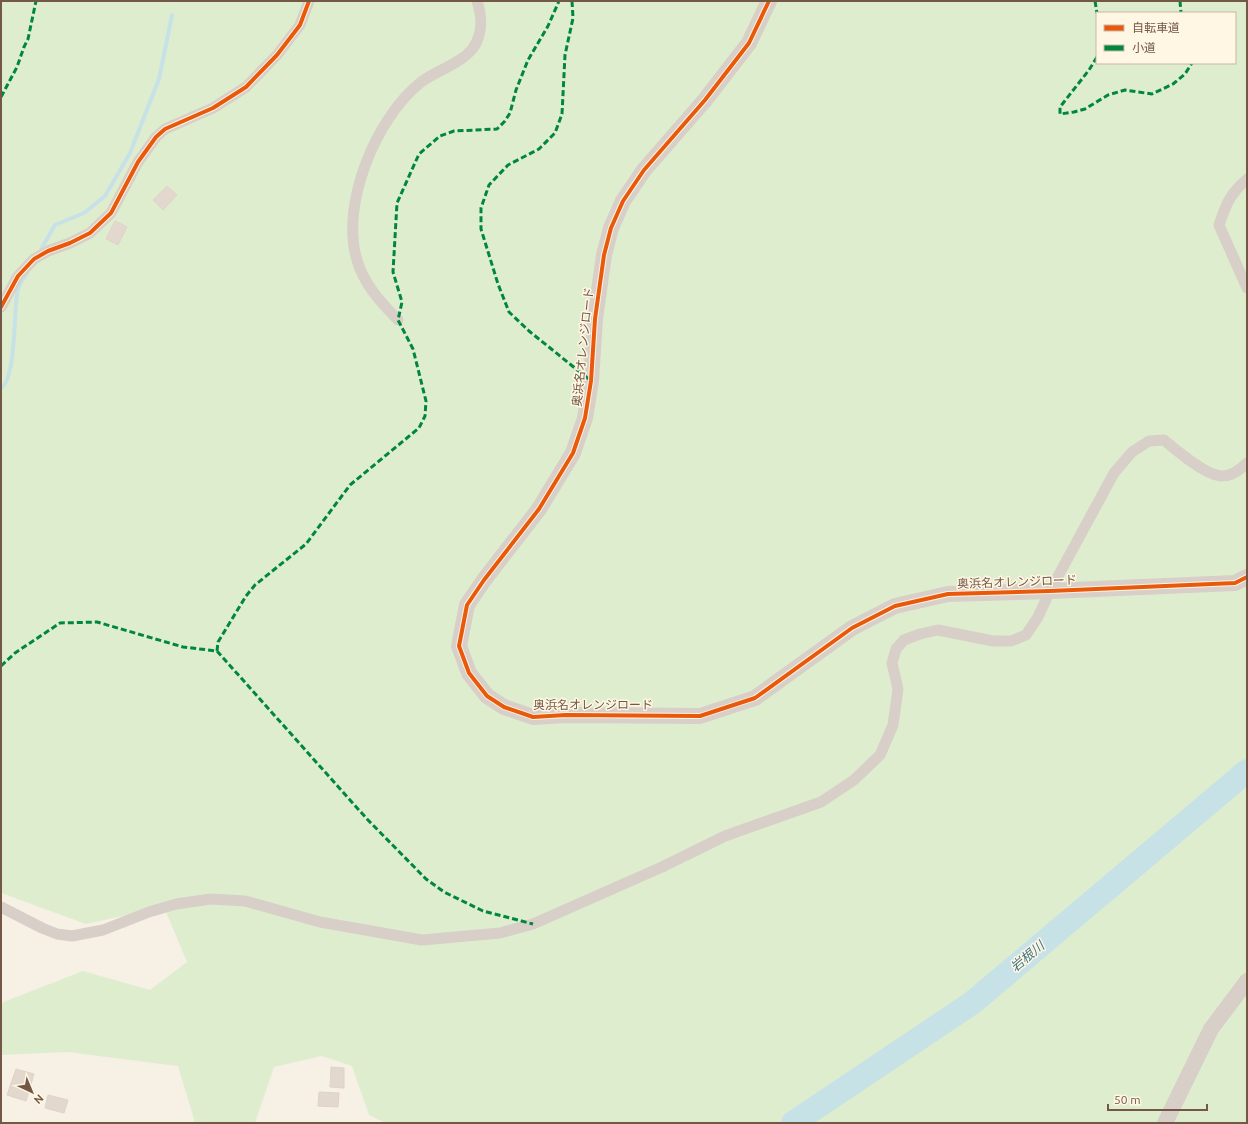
<svg xmlns="http://www.w3.org/2000/svg" width="1248" height="1124" viewBox="0 0 1248 1124" font-family="Ubuntu,'Noto Sans JP',sans-serif">
<style>
.green{fill:#dfedcf;fill-rule:evenodd}
.lines{fill:none;stroke-linecap:round;stroke-linejoin:round}
.stream{stroke:#c6e2e6;stroke-width:4}
.river{stroke:#c6e2e6;stroke-width:24}
.building{fill:#e2d8cd;stroke:#dfd3c7}
.street{stroke:#d7cfc8;stroke-width:11}
.secondary{stroke:#d7cfc8;stroke-width:16}
.quiet{stroke:#00873e;stroke-width:3;stroke-dasharray:6 3;stroke-linecap:butt}
.cycleway-casing{stroke:#fff6e4;stroke-width:6}
.cycleway{stroke:#e8590c;stroke-width:4}
.labels{text-anchor:middle;stroke-width:3;stroke-linejoin:round;paint-order:stroke}
.street-label{font-size:12px;fill:#735846;stroke:#fff6e4}
.water-label{font-size:13px;font-style:italic;fill:#3f7887;stroke:#fff6e4}
</style>
<rect width="100%" height="100%" fill="#f6f0e5"/>
<path class="green" d="M1,1H1247V1123H386L369,1115L352,1066L322,1056L274,1067L255,1123H194V1119L178,1066L67,1052L1,1055V1003L83,971L150,990L187,962L164,907L86,924L1,893ZM1097,13H1235V63H1097Z"/>
<g class="lines">
<path class="stream" d="M39,253L55,225L84,213L105,196L130,153L159,79L172,15
M1,388C17,378 13,308 18,289C20,283 24,278 27,273"/>
<path class="river" d="M793,1123L972,1003L1247,771"/>
</g>
<path class="building" d="M167,186L177,195L163,210L153,200Z
M115,221L127,227L118,245L106,239Z
M331,1067L344,1068V1088L330,1087Z
M16,1069L34,1074L26,1101L7,1095Z
M319,1092L339,1093L338,1107L318,1106Z
M48,1095L68,1100L64,1113L45,1108Z"/>
<g class="lines">
<path class="street" d="M1247,179C1230,194 1226,204 1219,225L1247,288
M1,307L18,276L34,259L48,251L70,243L90,233L111,213L138,162L156,137L165,129L213,108L246,87L277,55L300,25L309,1
M398,320C381,302 364,285 357,260C340,205 376,118 420,83C436,70 460,65 473,48C483,34 482,16 477,1
M1,907L42,928L57,934L72,936L103,930L149,912L176,904L211,899L245,901L320,922L422,940L500,933L533,924L662,867L725,836L821,802L854,780L880,755L893,725L898,689L892,663L896,649L904,640L920,634L938,630L993,641H1011L1026,635L1038,617L1050,591L1114,473L1132,452L1149,441L1164,440C1177,451 1206,476 1222,476C1231,476 1241,469 1247,463"/>
<path class="secondary" d="M769,1L749,43L705,100L644,170L623,201L611,228L604,255L595,319L591,381L585,418L573,453L539,509L484,580L467,605L459,646L469,673L487,696L504,707L533,717L566,715L700,716L755,698L852,628L895,606L948,594L1050,591L1235,583L1247,577
M1165,1123L1211,1029L1247,981"/>
<path class="quiet" d="M572,1L573,18L565,55L562,114L555,133L539,149L508,165L489,185L481,208V229L498,284L509,312L529,331L591,381
M1095,1L1097,13
M1180,1L1181,13
M1097,57L1089,70L1060,107V114L1074,112L1085,109L1108,95L1125,90L1152,94L1173,84L1185,74L1192,63
M1,97L17,67L24,47L28,39L36,1
M217,651L218,642L246,596L255,585L306,544L350,485L419,428L425,416L426,401L413,349L398,320L402,302L393,272L397,203L419,154L440,136L454,131L497,129L505,121L510,113L516,90L528,60L548,26L559,1
M217,651L367,819L426,879L444,892L483,911L533,924
M1,666L15,653L60,623L97,622L183,647L217,651"/>
<g class="cycleway-casing">
<path id="cycleway" d="M769,1L749,43L705,100L644,170L623,201L611,228L604,255L595,319L591,381L585,418L573,453L539,509L484,580L467,605L459,646L469,673L487,696L504,707L533,717L566,715L700,716L755,698L852,628L895,606L948,594L1050,591L1235,583L1247,577
M1,307L18,276L34,259L48,251L70,243L90,233L111,213L138,162L156,137L165,129L213,108L246,87L277,55L300,25L309,1"/>
</g>
<use href="#cycleway" class="cycleway"/>
</g>
<g class="labels">
<g class="street-label">
<text transform="translate(583 347) rotate(-84)" y="4">奥浜名オレンジロード</text>
<text transform="translate(1017 582) rotate(-2)" y="4">奥浜名オレンジロード</text>
<text x="593" y="709">奥浜名オレンジロード</text>
</g>
<g class="water-label">
<text transform="translate(1027 956) rotate(-40)" y="5">岩根川</text>
</g>
</g>
<rect width="1248" height="1124" fill="none" stroke="#735846" stroke-width="4"/>
<rect x="1096" y="12" width="140" height="52" fill="#fff6e4" stroke="#c7b7a5"/>
<rect x="1104" y="25" width="20" height="6" fill="#e8590c" stroke="#c7b7a5"/>
<text x="1132" y="32" font-size="12" fill="#735846">自転車道</text>
<rect x="1104" y="45" width="20" height="6" fill="#00873e" stroke="#c7b7a5"/>
<text x="1132" y="52" font-size="12" fill="#735846">小道</text>
<g transform="translate(32 1092) rotate(136)" stroke="#fff6e4" stroke-width="3" paint-order="stroke">
<path d="M0-3L7 15L0 10L-7 15Z" fill="#735846"/>
<text y="-6" font-size="11" font-weight="bold" text-anchor="middle" fill="#735846">N</text>
</g>
<path d="M1108 1104v6h99v-6" fill="none" stroke="#735846" stroke-width="2"/>
<text x="1114" y="1104" font-size="12" fill="#735846" stroke="#fff6e4" stroke-width="3" paint-order="stroke">50 m</text>
</svg>
